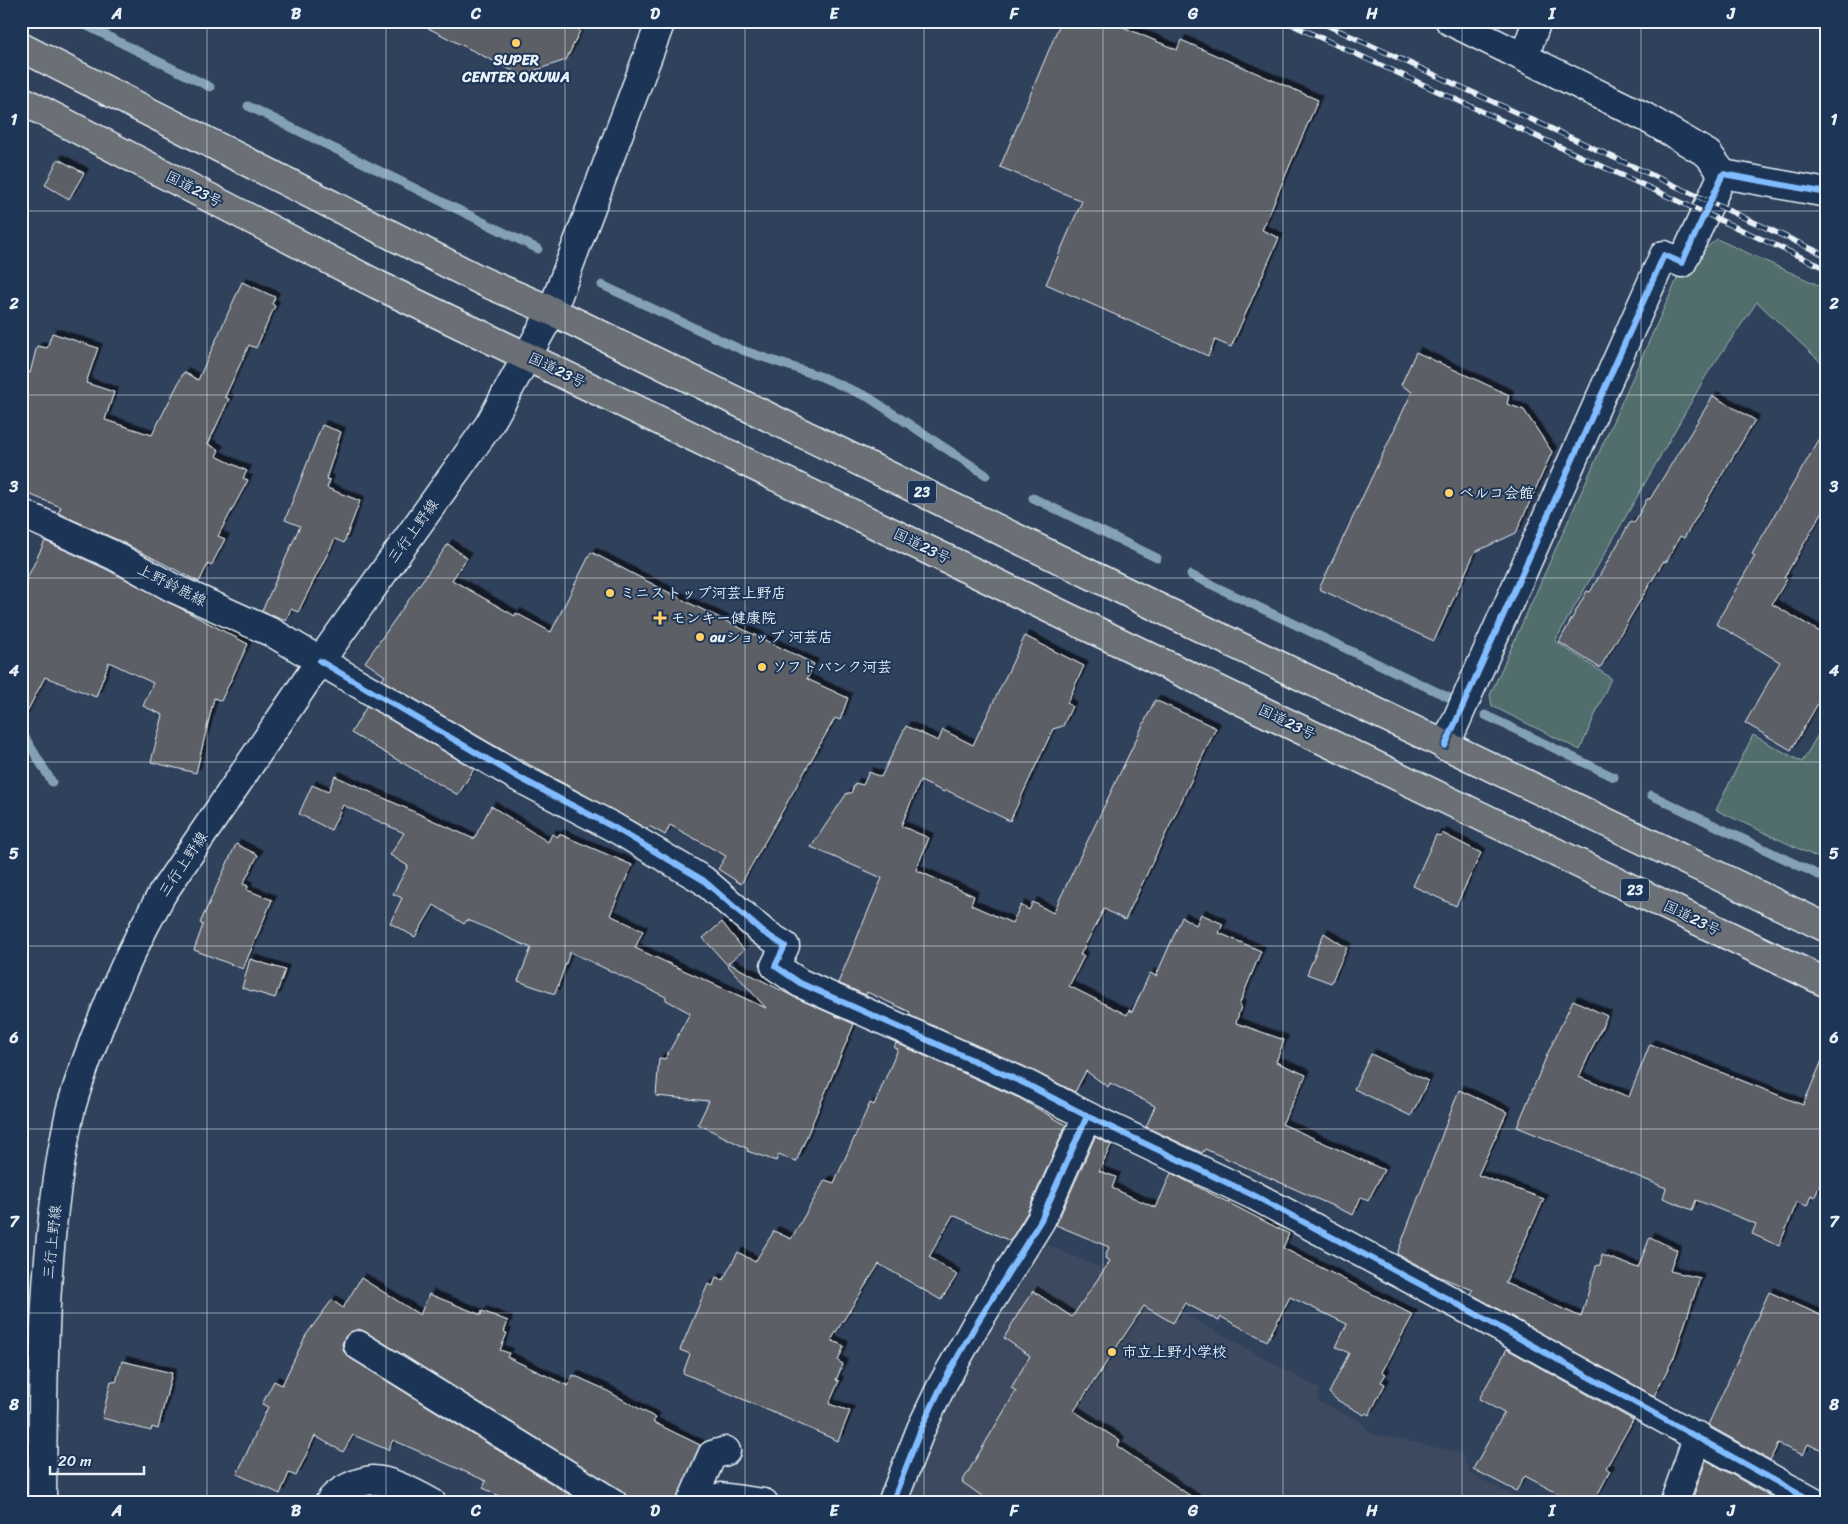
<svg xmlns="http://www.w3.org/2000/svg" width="1848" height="1524" viewBox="0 0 1848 1524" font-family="Sriracha,'Klee One',sans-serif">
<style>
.built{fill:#3d4a5f}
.green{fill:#516e6c;stroke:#9cb0b2}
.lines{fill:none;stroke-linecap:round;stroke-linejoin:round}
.stream{stroke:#83a1b2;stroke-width:9}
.building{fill:#5c5e66;stroke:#e8f1f8;filter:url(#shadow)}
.street-casing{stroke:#e8f1f8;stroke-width:31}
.secondary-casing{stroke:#e8f1f8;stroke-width:31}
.highway-casing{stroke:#e8f1f8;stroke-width:31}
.street{stroke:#1d3557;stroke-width:28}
.secondary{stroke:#1d3557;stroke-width:28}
.highway{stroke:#6a7074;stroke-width:28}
.rail-casing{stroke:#e8f1f8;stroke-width:5.5}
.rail{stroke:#1d3557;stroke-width:4;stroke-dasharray:11;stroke-linecap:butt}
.cycleway-casing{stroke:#1d3557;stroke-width:9}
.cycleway{stroke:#80bcff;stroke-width:6}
.grid{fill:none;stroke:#e8f1f8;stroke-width:1;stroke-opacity:0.55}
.poi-dot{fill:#ffd166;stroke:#1d3557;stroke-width:2}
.labels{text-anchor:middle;stroke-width:4;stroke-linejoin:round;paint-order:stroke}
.shield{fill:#1d3557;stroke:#abb9c8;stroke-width:1}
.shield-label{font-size:14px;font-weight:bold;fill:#e8f1f8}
.poi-label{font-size:15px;font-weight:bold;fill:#e8f1f8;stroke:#1d3557;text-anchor:start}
.street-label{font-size:15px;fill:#e8f1f8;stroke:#1d3557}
.neatline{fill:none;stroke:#e8f1f8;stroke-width:2}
.grid-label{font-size:16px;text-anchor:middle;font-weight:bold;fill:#e8f1f8}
</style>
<defs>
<filter id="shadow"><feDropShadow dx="4.5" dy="-4.5" stdDeviation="0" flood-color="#0009"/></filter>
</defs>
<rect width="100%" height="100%" fill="#30415c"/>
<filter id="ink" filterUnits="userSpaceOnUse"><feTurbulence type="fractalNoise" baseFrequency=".02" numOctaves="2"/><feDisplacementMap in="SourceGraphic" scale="10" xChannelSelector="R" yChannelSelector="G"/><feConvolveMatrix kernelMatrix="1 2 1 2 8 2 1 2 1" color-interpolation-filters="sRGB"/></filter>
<g filter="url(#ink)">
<path class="built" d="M1040,1242L1106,1270L1320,1389L1317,1401L1362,1422L1370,1433L1462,1453L1470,1473L1527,1503H902L948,1391Z"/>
<path class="green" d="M1717,239L1827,289V368L1757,302L1707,374L1555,641L1611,678L1580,750L1492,706L1490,695L1682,268Z
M1827,719V862L1716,810L1753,735L1802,762Z"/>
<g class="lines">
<path class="stream" d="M77,21L210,87
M248,106L538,249
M602,285L742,350L822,377L868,397L986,475
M1033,498L1157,558
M1191,575L1450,698
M1485,715L1614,777
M21,731L52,782
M1651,795L1827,879"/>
</g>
<path class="building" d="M414,21H568L580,31L566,60L521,75Z
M1061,21H1109L1177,50L1181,40L1318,100L1262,230L1279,238L1231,347L1215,340L1208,356L1046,284L1082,201L1000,167Z
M58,159L84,173L69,199L45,185Z
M242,282L275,297L272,304L275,306L256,348L249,345L225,397L229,399L208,444L219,450L216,456L247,471L243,478L248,480L218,536L225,539L211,566L208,564L199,582L120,541L58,513L61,507L21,491V371L30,373L37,346L47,348L52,333L98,348L86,383L114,392L105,420L152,435L184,372L198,380Z
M1416,352L1509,395L1507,404L1524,410L1552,452L1516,533L1475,552L1434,641L1319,589L1412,392L1401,385Z
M1713,396L1755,420L1684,538L1680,536L1667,561L1663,562L1600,668L1559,642L1587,591L1590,592L1631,521L1634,523L1647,499H1650Z
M322,425L341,432L326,479L330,480L327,488L360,501L344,543L335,539L298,612L291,609L286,621L262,611L300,526L285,520Z
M1827,426V504L1784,578L1787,579L1772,604L1827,636V688L1791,750L1745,723L1780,662L1716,624L1755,556L1752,554Z
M45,541L106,569L248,644L221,701L214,698L196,773L151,762L163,715L143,706L153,683L109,662L96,697L45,677L21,723V591Z
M448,544L467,558L452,580L515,616L516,613L551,632L591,552L689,603L814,664L807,679L848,698L840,720L835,718L741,884L718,869L726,856L670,825L665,835L649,826L647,829L490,743L382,680L385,676L365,662Z
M1025,636L1084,666L1067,703L1072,706L1063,726L1053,729L1010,821L946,790L944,792L920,781L901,826L929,838L916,870L974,896L971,905L1012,923L1021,905L1029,910L1033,902L1053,913L1155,700L1216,728L1125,920L1104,909L1080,955L1084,956L1069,986L1127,1015L1129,1010L1132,1012L1150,973L1156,976L1182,917L1196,925L1201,914L1223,924L1219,933L1261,951L1239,1005L1241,1006L1236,1023L1284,1040L1276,1062L1306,1075L1282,1124L1384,1170L1368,1201L1361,1197L1353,1215L1205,1149L1202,1153L1146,1127L1155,1106L1110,1083L1108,1087L1086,1071L1075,1092L1032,1070L909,1015L910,1012L867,992L866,995L838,983L882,878L811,847L847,793H851L855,783L863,785L869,772L881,777L906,726L938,741L943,730L973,745Z
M367,706L474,769L458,795L351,733Z
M335,776L474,839L491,806L548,842L552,834L558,837L559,834L632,865L610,915L643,931L635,948L766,1008L703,938L722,922L744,950L728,963L794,997L854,1024L796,1162L779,1154L776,1161L747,1151L748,1149L698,1124L709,1101L656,1096L659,1058L665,1059L690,1013L666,1000V997L570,952L555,994L518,981L531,948L473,922L467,920L464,924L434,905L415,937L390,923L402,898L393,894L408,866L390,855L404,833L343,805L331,830L299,814L312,785L328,792Z
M1442,833L1481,853L1456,906L1413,886L1436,835L1441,836Z
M236,844L258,855L243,884L248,886L247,890L272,900L243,969L194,950L203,925L200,923Z
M1324,933L1347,948L1331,983L1307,974Z
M250,959L285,970L275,998L242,988Z
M1573,1000L1607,1016L1579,1077L1629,1097L1650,1044L1803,1105L1827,1049V1166L1815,1197L1811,1195L1807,1206L1797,1202L1779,1246L1752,1234L1756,1224L1696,1200L1692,1210L1663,1198L1666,1188L1517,1127L1547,1055Z
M896,1043L1019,1098L1066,1125L1027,1213L1010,1241L953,1215L929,1257L957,1275L941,1300L879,1264L831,1340L844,1346L838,1361L843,1364L836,1380L839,1381L829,1404L850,1411L838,1441L683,1373L690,1354L680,1350L708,1284L713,1286L716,1277L723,1280L738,1252L755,1262L774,1231L791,1239L825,1180L834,1183L870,1103L874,1105L898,1049L894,1048Z
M1371,1054L1428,1081L1411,1116L1354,1089Z
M1459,1090L1507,1112L1478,1175L1544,1199L1505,1283L1581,1317L1596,1266L1600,1265L1602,1255L1638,1268L1650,1237L1677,1250L1670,1271L1700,1278L1674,1357L1654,1396L1471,1294L1473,1290L1440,1277L1397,1254Z
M1095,1137L1111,1145L1099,1171L1116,1177L1112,1188L1156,1208L1171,1173L1289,1234L1283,1248L1413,1315L1382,1372L1386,1374L1381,1382L1385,1384L1369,1415L1366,1413L1364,1415L1337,1400L1329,1393L1349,1353L1336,1347L1347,1324L1290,1297L1267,1341L1221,1317L1219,1321L1185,1303L1173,1323L1144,1306L1074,1411L1120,1441L1117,1446L1201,1503H992L962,1482L1016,1391L1011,1388L1030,1356L1004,1338L1022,1307L1033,1291L1072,1317L1110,1261L1105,1258L1109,1247L1056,1225Z
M361,1278L420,1315L429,1294L481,1315L482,1311L508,1321L504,1332L507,1333L500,1350L509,1353L507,1357L568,1386L573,1375L602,1388L656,1418L653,1422L700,1445L676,1503H637L627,1498L621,1490L366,1332L359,1329L350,1332L345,1337L342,1344L344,1352L350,1358L583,1503H514L483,1488L486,1481L393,1440L388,1450L353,1435L343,1452L315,1436L296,1476L289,1473L280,1494L237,1474L268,1407L262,1404L274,1381L282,1385L306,1335L332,1300L343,1308Z
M1769,1292L1827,1318V1452L1808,1444L1803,1455L1778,1444L1770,1460L1708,1425Z
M1507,1349L1633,1420L1606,1468L1610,1471L1593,1503H1576L1525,1476L1516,1491L1473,1469L1504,1413L1479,1399Z
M122,1361L172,1373L158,1429L152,1427L151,1431L102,1418L111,1381L116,1382Z
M1706,1460L1782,1503H1691Z"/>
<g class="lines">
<g class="street-casing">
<path id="street" d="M1450,21L1645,117L1708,154L1723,174
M1524,57L1537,21
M320,661L516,776L615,828L703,880L763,932L785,946L775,966L800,983L1026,1084L1087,1116L1255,1196L1474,1313L1815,1503
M1445,746L1664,255L1682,263L1723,174L1827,193
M358,1345L613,1503
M329,1503C336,1491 359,1481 373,1480C389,1480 418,1495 432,1503
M691,1503L712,1455L726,1451
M718,1503L721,1497L764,1503
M892,1503L921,1429L941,1387L974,1328L1041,1220L1087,1116
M1674,1503L1698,1436"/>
</g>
<g class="secondary-casing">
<path id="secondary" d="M21,513L113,555L173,588L273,633L320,661
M42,1503C43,1373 42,1240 70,1112C77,1084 88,1057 98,1030C116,983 137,938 162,894L320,661L489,425L552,311L661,21"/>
</g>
<g class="highway-casing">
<path id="highway" d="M21,47L484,282L552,311L1153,605L1827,928
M21,100L378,285L1827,983"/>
</g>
<use href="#street" class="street"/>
<use href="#secondary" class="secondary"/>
<use href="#highway" class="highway"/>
<g class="rail-casing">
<path id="rail" d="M1284,21L1827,269
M1318,21L1827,256"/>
</g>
<use href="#rail" class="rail"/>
<g class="cycleway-casing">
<path id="cycleway" d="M320,661L516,776L615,828L703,880L763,932L785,946L775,966L800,983L1026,1084L1087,1116L1255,1196L1474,1313L1815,1503
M1445,746L1664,255L1682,263L1723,174L1827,193
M892,1503L921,1429L941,1387L974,1328L1041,1220L1087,1116"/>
</g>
<use href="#cycleway" class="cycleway"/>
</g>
</g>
<path class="grid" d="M207,21V1503M386,21V1503M565,21V1503M745,21V1503M924,21V1503M1103,21V1503M1283,21V1503M1462,21V1503M1641,21V1503M21,211H1827M21,395H1827M21,578H1827M21,762H1827M21,946H1827M21,1129H1827M21,1313H1827"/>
<g class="poi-dot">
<circle cx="516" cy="43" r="5"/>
<circle cx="1449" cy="493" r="5"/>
<circle cx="610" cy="593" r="5"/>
<path d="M657.5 610.5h5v5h5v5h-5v5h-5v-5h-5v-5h5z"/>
<circle cx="700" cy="637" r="5"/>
<circle cx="762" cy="667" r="5"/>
<circle cx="1112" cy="1352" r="5"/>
</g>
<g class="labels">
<g class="shield">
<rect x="908" y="480.5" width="28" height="23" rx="4"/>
<rect x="1621" y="878.5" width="28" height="23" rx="4"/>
</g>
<g class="shield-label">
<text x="922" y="497">23</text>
<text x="1635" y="895">23</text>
</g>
<g class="poi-label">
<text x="516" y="65" text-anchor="middle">SUPER<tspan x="516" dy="17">CENTER OKUWA</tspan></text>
<text x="1459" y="498">ベルコ会館</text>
<text x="620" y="598">ミニストップ河芸上野店</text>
<text x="671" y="623">モンキー健康院</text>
<text x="710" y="642">auショップ 河芸店</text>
<text x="772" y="672">ソフトバンク河芸</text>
<text x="1122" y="1357">市立上野小学校</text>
</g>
<g class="street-label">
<text transform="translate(194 189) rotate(27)" y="5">国道23号</text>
<text transform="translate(557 370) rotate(26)" y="5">国道23号</text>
<text transform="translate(413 531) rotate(-54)" y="5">三行上野線</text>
<text transform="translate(922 546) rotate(26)" y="5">国道23号</text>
<text transform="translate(172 585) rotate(27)" y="5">上野鈴鹿線</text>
<text transform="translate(1287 722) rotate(26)" y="5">国道23号</text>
<text transform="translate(183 864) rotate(-56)" y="5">三行上野線</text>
<text transform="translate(1692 918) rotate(26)" y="5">国道23号</text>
<text transform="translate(52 1242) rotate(-84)" y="5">三行上野線</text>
</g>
</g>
<rect width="1848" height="1524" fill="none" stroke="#1d3557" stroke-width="55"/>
<path d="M50 1466v8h94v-8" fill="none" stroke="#e8f1f8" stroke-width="2.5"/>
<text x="58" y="1466" font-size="15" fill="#e8f1f8" stroke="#1d3557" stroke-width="4" paint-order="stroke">20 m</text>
<rect x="28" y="28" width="1792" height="1468" class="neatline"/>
<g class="grid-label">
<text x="117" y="19">A</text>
<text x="296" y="19">B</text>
<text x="476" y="19">C</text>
<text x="655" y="19">D</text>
<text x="834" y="19">E</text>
<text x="1014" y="19">F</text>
<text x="1193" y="19">G</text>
<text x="1372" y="19">H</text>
<text x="1552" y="19">I</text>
<text x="1731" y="19">J</text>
<text x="14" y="125">1</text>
<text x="1834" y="125">1</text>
<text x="14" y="309">2</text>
<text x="1834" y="309">2</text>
<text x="14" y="492">3</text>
<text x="1834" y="492">3</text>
<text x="14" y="676">4</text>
<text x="1834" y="676">4</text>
<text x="14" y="859">5</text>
<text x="1834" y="859">5</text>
<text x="14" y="1043">6</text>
<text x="1834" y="1043">6</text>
<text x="14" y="1227">7</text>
<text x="1834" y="1227">7</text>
<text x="14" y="1410">8</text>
<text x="1834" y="1410">8</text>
<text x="117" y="1516">A</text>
<text x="296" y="1516">B</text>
<text x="476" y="1516">C</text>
<text x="655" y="1516">D</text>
<text x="834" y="1516">E</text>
<text x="1014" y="1516">F</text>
<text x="1193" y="1516">G</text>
<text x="1372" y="1516">H</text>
<text x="1552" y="1516">I</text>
<text x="1731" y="1516">J</text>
</g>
</svg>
